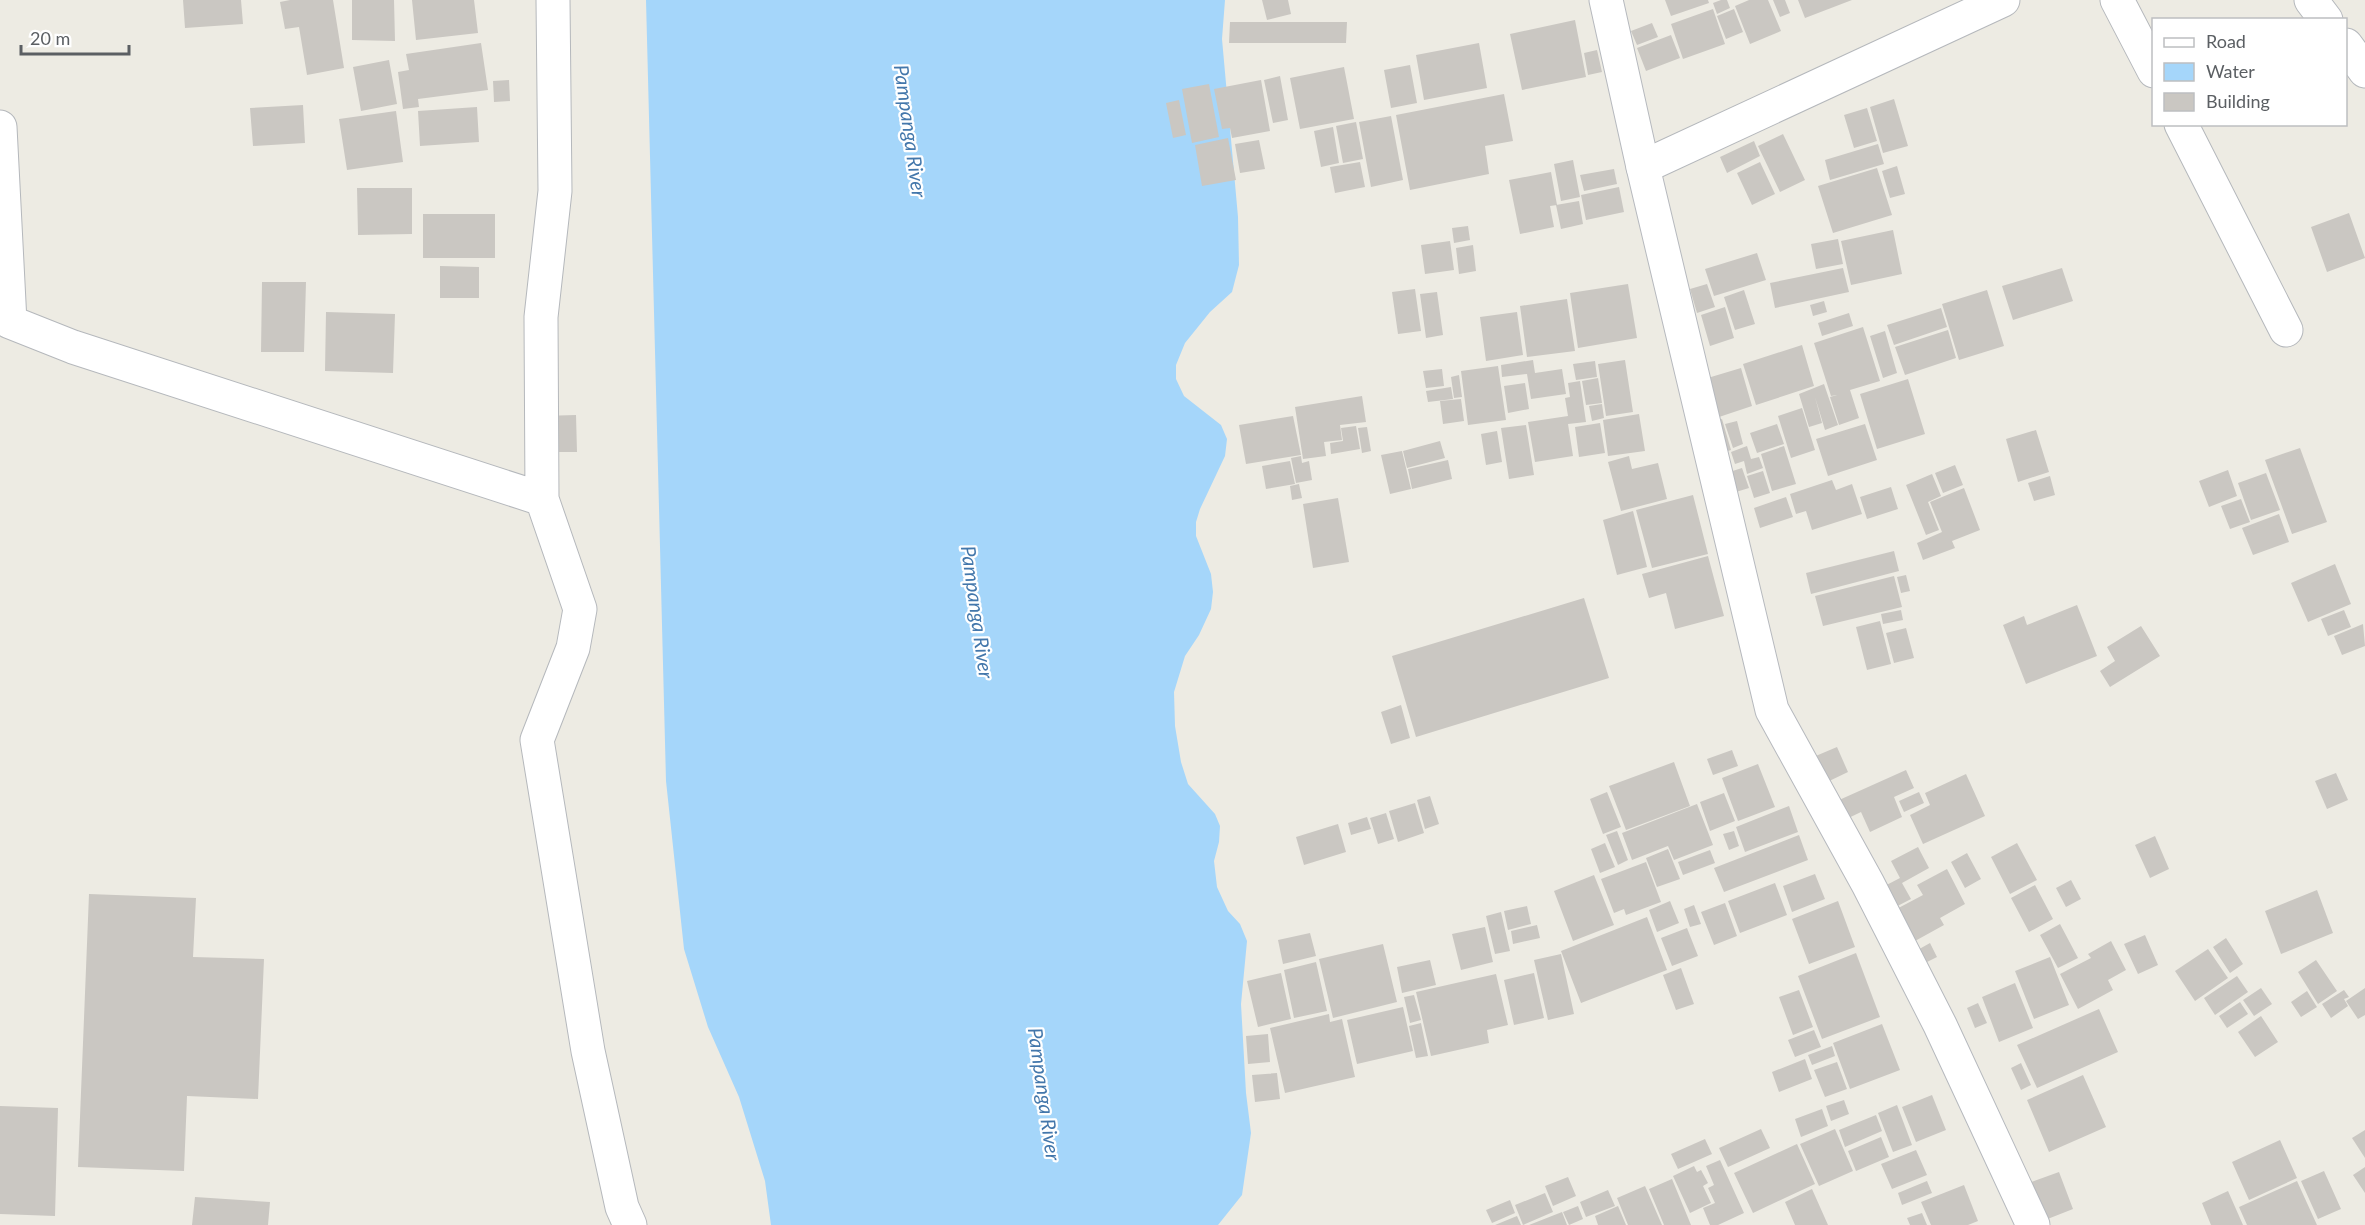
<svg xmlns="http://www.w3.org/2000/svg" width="2365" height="1225" viewBox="0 0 2365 1225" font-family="Lato,sans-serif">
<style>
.water{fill:#a5d6fa}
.building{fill:#cac7c2}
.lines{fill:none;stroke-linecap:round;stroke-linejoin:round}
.street-casing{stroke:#b5b8bc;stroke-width:35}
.secondary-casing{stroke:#b6b9be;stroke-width:35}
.street{stroke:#fff;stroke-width:33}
.secondary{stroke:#fff;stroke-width:33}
.labels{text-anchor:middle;stroke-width:4.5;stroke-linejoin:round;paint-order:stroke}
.water-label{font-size:20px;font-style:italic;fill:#4377ab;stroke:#fff}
</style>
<rect width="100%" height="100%" fill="#edebe3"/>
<path class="water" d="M646,0H1225L1222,39L1238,217L1239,265L1232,292L1210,312L1185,343L1176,365V379L1184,396L1221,425L1227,439L1225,456L1200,509L1196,522V536L1211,574L1213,592L1211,609L1199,635L1185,656L1174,692L1175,726L1181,762L1188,784L1215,814L1220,826L1219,842L1214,861L1217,887L1228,911L1240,924L1247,941L1241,1004L1246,1093L1251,1133L1242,1195L1218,1225H771L765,1181L739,1097L708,1027L684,949L666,781Z"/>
<path class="building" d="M183,0H241L243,24L185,28Z
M290,0H333L344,68L307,75L299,27L285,29L280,2Z
M352,0H394L395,41L352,40Z
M412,0H474L478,33L416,40Z
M1262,0H1288L1291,14L1267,20Z
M1665,0H1708L1709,3L1671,16Z
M1721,0H1727L1730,8L1717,14L1713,3Z
M1749,0H1768L1781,31L1750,44L1735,6Z
M1773,0H1785L1790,13L1780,17Z
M1798,0H1852L1805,18Z
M1713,9L1725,44L1683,59L1671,24Z
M1734,9L1743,32L1726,39L1717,16Z
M1575,20L1586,77L1522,90L1510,34Z
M1230,22H1347L1346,43H1229Z
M1652,23L1658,37L1637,45L1631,31Z
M1671,35L1680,58L1646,71L1637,48Z
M481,43L488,90L418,99L419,107L403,109L398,72L409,70L406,54Z
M1479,43L1487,88L1424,100L1416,55Z
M1597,50L1602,72L1588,75L1584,53Z
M389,60L397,104L361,111L353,67Z
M1410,65L1417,103L1391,108L1384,70Z
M1344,67L1354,119L1300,129L1290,78Z
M1280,76L1288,120L1273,123L1264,80Z
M509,80L510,101L494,102L493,81Z
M1261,80L1270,131L1232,138L1230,128L1222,129L1214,89Z
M1209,84L1219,137L1192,143L1182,89Z
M1504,94L1513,141L1485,146L1489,174L1410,190L1396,115Z
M1894,99L1908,146L1883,153L1870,107Z
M1179,100L1186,135L1173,138L1166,103Z
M303,105L305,143L253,146L250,108Z
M477,107L479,142L420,146L418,111Z
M1867,108L1877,141L1854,148L1844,115Z
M396,111L403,162L347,170L339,119Z
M1391,116L1403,180L1371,187L1359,122Z
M1356,122L1363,159L1343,163L1336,126Z
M1333,127L1339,163L1321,167L1314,131Z
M1783,134L1805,180L1780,192L1758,146Z
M1228,138L1236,180L1202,186L1195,145Z
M1259,140L1265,169L1240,173L1235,144Z
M1754,141L1760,156L1727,173L1720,157Z
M1878,144L1884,164L1830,180L1825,160Z
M1573,160L1580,197L1561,201L1554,164Z
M1360,162L1365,187L1335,193L1330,167Z
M1760,162L1775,194L1752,205L1737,173Z
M1897,166L1905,194L1890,198L1882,171Z
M1877,168L1892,215L1833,233L1818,186Z
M1614,169L1617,184L1584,191L1580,175Z
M1551,172L1557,205L1550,206L1554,227L1520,234L1509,180Z
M1619,187L1624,212L1586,220L1581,195Z
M357,188H412V234L358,235Z
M1579,201L1583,224L1561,229L1556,205Z
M2349,213L2365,258L2327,272L2311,227Z
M423,214H495V258H423Z
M1468,226L1470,240L1454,243L1452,228Z
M1893,230L1902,274L1851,285L1841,241Z
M1838,239L1843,264L1816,269L1811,244Z
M1450,241L1454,270L1425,274L1421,245Z
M1473,245L1476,271L1459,274L1456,248Z
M1757,253L1766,280L1714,296L1705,269Z
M440,266L479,267V298H440Z
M1843,268L1849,292L1775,308L1770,283Z
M2062,268L2073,301L2013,320L2002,286Z
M262,282H306L304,352H261Z
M1628,284L1637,338L1578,348L1570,293Z
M1707,284L1715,307L1697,313L1690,289Z
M1415,289L1421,331L1398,334L1392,292Z
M1744,290L1755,324L1735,330L1724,297Z
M1987,290L2004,346L1959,360L1942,304Z
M1437,292L1443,335L1426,338L1420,294Z
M1567,299L1575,351L1527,357L1520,306Z
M1824,301L1827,312L1813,316L1810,305Z
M1725,307L1734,338L1710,346L1701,315Z
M1941,308L1947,327L1894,345L1887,325Z
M326,312L395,314L393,373L325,371Z
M1517,312L1523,355L1486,361L1480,317Z
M1849,313L1853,326L1822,336L1818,323Z
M1863,327L1880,381L1850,390L1859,418L1839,425L1830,397L1837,395L1831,396L1814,343Z
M1948,330L1956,358L1905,375L1895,347Z
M1885,331L1897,373L1883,378L1870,336Z
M1802,345L1814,386L1756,405L1743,364Z
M1533,360L1535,373L1562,369L1566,394L1531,399L1527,374L1502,377L1501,365Z
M1625,360L1633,412L1606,416L1598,364Z
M1595,361L1597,377L1576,380L1573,364Z
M1498,366L1506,420L1468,425L1461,371Z
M1741,368L1752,406L1713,419L1701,380Z
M1442,369L1444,386L1426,388L1423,371Z
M1459,375L1462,397L1454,398L1451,377Z
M1598,378L1602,403L1586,405L1582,381Z
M1908,379L1925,434L1877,449L1860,394Z
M1580,381L1586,422L1568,424L1573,456L1535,462L1528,422L1568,416L1565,398L1570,397L1568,383Z
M1525,383L1529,409L1508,413L1504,386Z
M1824,384L1838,425L1825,430L1815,397L1822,423L1809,427L1799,394Z
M1451,387L1453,399L1428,402L1426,391Z
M1362,396L1366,422L1340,425L1342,440L1324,442L1326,456L1303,459L1295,407Z
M1461,399L1464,421L1443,424L1440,401Z
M1602,404L1604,418L1592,421L1589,406Z
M1802,408L1815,450L1791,458L1778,416Z
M1639,414L1645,451L1608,456L1603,420Z
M576,415L577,452H543L542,416Z
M1293,416L1301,455L1246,464L1239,425Z
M1722,419L1731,450L1716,455L1706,424Z
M1737,421L1743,444L1733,448L1725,424Z
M1600,423L1605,453L1579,457L1575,427Z
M1777,424L1784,444L1757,453L1750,433Z
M1865,424L1877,460L1828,476L1816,439Z
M1526,425L1534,475L1509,479L1501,428Z
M1356,426L1360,449L1331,454L1330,443L1343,441L1341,428Z
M1367,427L1371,451L1362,453L1358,428Z
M2036,430L2049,472L2018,482L2006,439Z
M1497,431L1502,462L1486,465L1481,434Z
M1440,441L1445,458L1407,468L1403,451Z
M1747,446L1751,459L1759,457L1763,468L1747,474L1744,461L1735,464L1731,452Z
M1784,446L1796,484L1772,491L1761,454Z
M2300,448L2327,522L2292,534L2265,460Z
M1402,451L1411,489L1390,494L1381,455Z
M1301,456L1302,463L1309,461L1312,480L1296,483L1291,458Z
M1629,456L1632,469L1658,463L1667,499L1621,511L1608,462Z
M1448,460L1452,479L1412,489L1408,469Z
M1290,461L1295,484L1266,489L1262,466Z
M1955,465L1963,485L1943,493L1935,473Z
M1742,468L1749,488L1726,495L1720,475Z
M2228,470L2237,496L2209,507L2199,481Z
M1763,471L1770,493L1754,498L1747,476Z
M2266,473L2280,510L2251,520L2238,483Z
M1932,474L1941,496L1928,502L1939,530L1926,535L1906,485Z
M2050,476L2055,495L2034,501L2028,483Z
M1832,480L1836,490L1852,484L1862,514L1812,530L1806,511L1796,514L1790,494Z
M1299,484L1302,498L1292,500L1290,486Z
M1891,487L1898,509L1867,519L1860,497Z
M1964,488L1980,530L1952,541L1955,548L1923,560L1917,543L1942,532L1930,502Z
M1693,495L1708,554L1652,568L1636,510Z
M1786,497L1793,517L1760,528L1754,508Z
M1338,498L1349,562L1313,568L1303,504Z
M2241,499L2250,522L2230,529L2221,506Z
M1633,511L1647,567L1617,575L1603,520Z
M2279,514L2289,542L2253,555L2242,528Z
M1894,551L1899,571L1811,594L1806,573Z
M1708,556L1724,616L1675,629L1666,593L1649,598L1642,574Z
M2335,564L2351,604L2308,622L2291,583Z
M1906,575L1910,591L1901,593L1897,577Z
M1894,576L1902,607L1823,626L1815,596Z
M1584,598L1609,678L1416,737L1392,656Z
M2077,605L2097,656L2026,684L2003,625L2024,616L2027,625Z
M1901,610L1903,620L1883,624L1881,614Z
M2344,610L2351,627L2328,636L2321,619Z
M1880,621L1891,664L1867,670L1856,627Z
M2363,624L2365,646L2342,655L2334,636Z
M2141,626L2160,656L2110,687L2100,671L2115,661L2107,647Z
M1906,628L1914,658L1894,663L1886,633Z
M1401,705L1410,738L1391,744L1381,712Z
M1837,747L1848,772L1823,784L1811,758Z
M1732,750L1738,766L1713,775L1707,759Z
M1674,762L1690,806L1626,830L1609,786Z
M1758,764L1775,807L1738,821L1722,778Z
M1906,770L1914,788L1894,797L1902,817L1870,832L1861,812L1836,824L1828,805Z
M2336,773L2348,800L2327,809L2315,781Z
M1966,774L1985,816L1923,844L1910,815L1930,805L1925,793Z
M1607,792L1621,827L1603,834L1590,799Z
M1919,792L1924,803L1904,812L1899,801Z
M1724,793L1735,821L1710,831L1700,802Z
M1430,796L1439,824L1425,829L1417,800Z
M1415,803L1424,833L1398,842L1389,811Z
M1697,804L1713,845L1674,860L1668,846L1632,860L1622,833Z
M1789,806L1798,832L1745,852L1736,827Z
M1386,813L1394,839L1378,844L1370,818Z
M1367,817L1371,829L1351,835L1348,823Z
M1338,824L1346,852L1304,865L1296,837Z
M1617,831L1628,860L1618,865L1606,835Z
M1734,831L1739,846L1729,850L1723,834Z
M1799,835L1808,860L1724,892L1714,868Z
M2155,836L2169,869L2150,878L2135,845Z
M1605,843L1615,867L1600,873L1591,849Z
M2017,843L2037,880L2010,894L1991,857Z
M1918,847L1929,868L1902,883L1911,899L1884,913L1873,892L1900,878L1891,861Z
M1668,849L1680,879L1657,887L1646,858Z
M1710,850L1715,863L1683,875L1678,862Z
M1967,853L1981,879L1965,888L1951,862Z
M1646,862L1661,902L1626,915L1624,909L1614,913L1601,879Z
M1947,869L1965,904L1940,918L1944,925L1906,946L1889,913L1923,895L1917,885Z
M1815,874L1825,899L1792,912L1783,886Z
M1594,875L1614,925L1573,941L1554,891Z
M2071,880L2081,899L2066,907L2056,888Z
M1775,883L1787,915L1740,933L1728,901Z
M2035,885L2053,919L2029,932L2011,898Z
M2317,890L2333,933L2281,954L2265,911Z
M89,894L196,898L193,957L264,959L258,1099L187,1096L184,1171L78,1167Z
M1670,901L1679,923L1657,932L1649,910Z
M1838,901L1855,947L1809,964L1792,919Z
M1725,903L1737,936L1714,945L1701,912Z
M1694,905L1701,924L1690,927L1684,909Z
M1527,906L1531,924L1508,930L1504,911Z
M1501,912L1510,951L1495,954L1486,916Z
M1647,917L1667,970L1581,1003L1561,951Z
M2060,924L2078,958L2058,968L2040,935Z
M1537,925L1540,938L1513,944L1511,931Z
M1485,927L1493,962L1461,970L1452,934Z
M1687,928L1698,956L1672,966L1661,938Z
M1310,933L1316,956L1283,964L1278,940Z
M2145,935L2158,965L2138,974L2124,944Z
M2226,938L2243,964L2230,973L2213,947Z
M2111,941L2126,970L2108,980L2113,990L2078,1009L2060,974L2091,958L2088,954Z
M1930,943L1937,957L1921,965L1914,952Z
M1383,944L1397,1002L1333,1018L1319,959Z
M2208,949L2228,978L2195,1001L2175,971Z
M1856,953L1880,1017L1822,1039L1798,976Z
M1561,954L1574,1014L1548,1020L1534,960Z
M2050,957L2069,1005L2034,1019L2015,971Z
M1430,960L1436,985L1402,993L1397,967Z
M2316,960L2337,991L2318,1004L2298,972Z
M1316,962L1327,1011L1294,1018L1284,970Z
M1681,968L1694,1004L1676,1010L1663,975Z
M1281,973L1291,1019L1258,1027L1247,981Z
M1534,973L1544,1018L1514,1025L1504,980Z
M1496,974L1508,1025L1487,1030L1489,1043L1431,1056L1416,992Z
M2237,976L2248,992L2215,1015L2204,998Z
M2015,983L2033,1028L1999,1042L1982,997Z
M2261,988L2272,1004L2254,1016L2243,1000Z
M2365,988V1015L2358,1019L2346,1001Z
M1799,990L1813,1027L1793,1035L1779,997Z
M2344,990L2349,997L2344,999L2348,1006L2331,1018L2322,1004Z
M2307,991L2317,1007L2301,1017L2291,1002Z
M1414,995L1421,1020L1410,1023L1404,997Z
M2240,1002L2248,1014L2227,1028L2219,1016Z
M1978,1003L1987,1023L1975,1028L1967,1008Z
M1403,1007L1413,1051L1357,1064L1347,1020Z
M2099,1009L2118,1052L2037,1088L2017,1045Z
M1329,1014L1330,1022L1342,1019L1355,1077L1285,1093L1270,1028Z
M2261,1016L2278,1042L2255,1057L2238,1032Z
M1421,1023L1428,1056L1416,1058L1409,1026Z
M1882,1024L1900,1070L1850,1089L1833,1043Z
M1814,1030L1821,1047L1795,1057L1788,1040Z
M1268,1034L1270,1062L1248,1064L1246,1036Z
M1832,1046L1835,1056L1812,1065L1808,1055Z
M1805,1059L1812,1079L1779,1092L1772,1072Z
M1837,1062L1847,1089L1825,1097L1814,1070Z
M2021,1063L2031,1085L2021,1090L2011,1068Z
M1277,1073L1280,1099L1255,1102L1252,1075Z
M2083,1075L2106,1127L2049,1152L2027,1100Z
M1932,1095L1946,1130L1916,1142L1902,1107Z
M1844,1100L1849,1114L1831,1121L1826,1106Z
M1897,1105L1912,1145L1893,1152L1878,1113Z
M0,1106L58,1108L55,1216L0,1214Z
M1822,1109L1828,1126L1801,1137L1795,1119Z
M1876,1115L1882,1131L1845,1147L1839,1130Z
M1761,1129L1770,1148L1728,1167L1719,1148Z
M1835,1129L1853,1171L1819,1186L1800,1144Z
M2365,1130V1158L2352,1138Z
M1881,1137L1889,1157L1856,1171L1848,1151Z
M1705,1139L1712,1154L1678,1169L1671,1154Z
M2280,1140L2297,1178L2249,1200L2232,1162Z
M1797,1144L1815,1184L1753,1213L1734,1173Z
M1916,1150L1927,1175L1892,1189L1881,1164Z
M1720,1160L1744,1213L1718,1225H1710L1703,1208L1715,1203L1708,1188L1714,1185L1706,1166Z
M1694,1166L1697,1172L1701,1170L1708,1183L1703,1186L1711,1203L1690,1213L1673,1176Z
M2365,1167V1193L2353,1175Z
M2324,1171L2341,1209L2318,1219L2301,1181Z
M2059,1172L2073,1209L2040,1222L2026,1184Z
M1568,1177L1576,1196L1553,1206L1545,1186Z
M1672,1179L1691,1225H1664L1649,1189Z
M1927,1181L1932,1193L1902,1205L1898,1193Z
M2297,1181L2317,1225H2247L2239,1207Z
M1964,1185L1978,1221L1968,1225H1931L1921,1202Z
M1645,1186L1662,1225H1628L1617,1198Z
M1812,1189L1828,1225H1795L1785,1202Z
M1608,1190L1615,1206L1586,1217L1580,1202Z
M2228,1191L2243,1225H2211L2202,1203Z
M1545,1193L1553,1212L1523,1225L1515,1205Z
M195,1197L270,1202L268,1225H192Z
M1510,1200L1515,1213L1492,1223L1486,1210Z
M1578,1206L1583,1219L1569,1225L1563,1212Z
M1618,1206L1626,1225H1598L1595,1216Z
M1562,1212L1567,1225H1529Z
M1922,1213L1927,1225H1910L1907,1218Z
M1517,1216L1521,1225H1495Z"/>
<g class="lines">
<g class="street-casing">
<path id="street" d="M553,0L555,191L541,317L542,499L580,609L573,648L537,740L588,1051L622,1207L630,1225
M2117,0L2154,71
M2311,0L2326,20
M2346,45L2365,71
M2181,124L2286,330
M0,127L10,322L73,347L542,499
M1643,167L2003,0"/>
</g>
<g class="secondary-casing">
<path id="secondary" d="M1606,0L1643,167L1772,710L1868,884L1940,1025L2033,1225"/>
</g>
<use href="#street" class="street"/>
<use href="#secondary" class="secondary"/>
</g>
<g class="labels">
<g class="water-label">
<text transform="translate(910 131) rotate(82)" y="7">Pampanga River</text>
<text transform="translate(977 612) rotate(82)" y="7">Pampanga River</text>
<text transform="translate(1044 1094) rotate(82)" y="7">Pampanga River</text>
</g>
</g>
<rect x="2152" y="18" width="195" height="108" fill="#ffffff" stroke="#bdbfc1" stroke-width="1.5"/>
<rect x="2164" y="38" width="30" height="9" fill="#ffffff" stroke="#bdbfc1" stroke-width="1.5"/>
<text x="2206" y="48" font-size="18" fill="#5b5f63">Road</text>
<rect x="2164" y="63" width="30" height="18" fill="#a5d6fa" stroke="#bdbfc1" stroke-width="1.5"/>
<text x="2206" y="78" font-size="18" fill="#5b5f63">Water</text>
<rect x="2164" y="93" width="30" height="18" fill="#cac7c2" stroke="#bdbfc1" stroke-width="1.5"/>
<text x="2206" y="108" font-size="18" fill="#5b5f63">Building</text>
<path d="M21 45v9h108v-9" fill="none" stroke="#5b5f63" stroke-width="3"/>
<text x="30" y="45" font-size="18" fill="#5b5f63" stroke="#ffffff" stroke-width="4.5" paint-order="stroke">20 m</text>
</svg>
